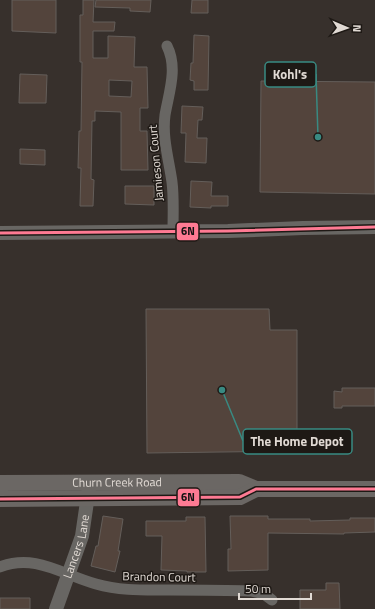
<svg xmlns="http://www.w3.org/2000/svg" width="375" height="609" viewBox="0 0 375 609" font-family="'Titillium Web',sans-serif">
<style>
.building{fill:#53443c;stroke:#645e5a;fill-rule:evenodd}
.lines{fill:none;stroke-linecap:round;stroke-linejoin:round}
.minor{stroke:#686663;stroke-width:11}
.tertiary{stroke:#686663;stroke-width:14}
.secondary{stroke:#6b6764;stroke-width:16}
.bus-1-casing{stroke:#1e1915;stroke-width:6}
.bus-1{stroke:#fe7a93;stroke-width:3}
.labels{text-anchor:middle;stroke-width:3;stroke-linejoin:round;paint-order:stroke}
.street-label{font-size:12px;fill:#e1dad4;stroke:#1e1915}
.leader{fill:none;stroke:#398a82;stroke-width:1.5}
.callout-dot{fill:#398a82;stroke:#1e1915;stroke-width:1.5}
.callout{fill:#1e1915;stroke:#398a82;stroke-width:1.5}
.callout-label{font-size:13px;text-anchor:middle;font-weight:bold;fill:#e1dad4}
.line-badge{stroke:#1e1915;stroke-width:1.5}
.pale-badge-label{font-size:11px;text-anchor:middle;font-weight:bold;fill:#111}
</style>
<rect width="100%" height="100%" fill="#37302c"/>
<path class="building" d="M12,0H56V33L12,31Z
M83,0H94L93,22H115L114,31H93V58H108V36L135,37L134,67H147L148,108H140V131H147L148,170H121V112L95,111V121H92L91,179L94,180L93,206H80L81,168H78L79,131H81L82,62H80V15H83ZM109,80L132,81L131,97L109,96Z
M96,0H151L150,12L130,11V8L95,7Z
M192,0H208V13H191Z
M194,35L209,36L208,90H194V81L190,80L191,63H193Z
M20,74L47,75L46,103H19Z
M261,81L375,82V194L260,192Z
M182,106L203,107L202,120H198L197,138H207L206,163L185,162L186,133H181Z
M20,149L45,150V165L20,164Z
M191,181L212,182L211,196H228V206H211V208L190,207Z
M125,186H154V205L125,204Z
M146,309H269L270,330H297V451L147,453Z
M342,388H375V406H342V408H334V391L342,392Z
M103,516L123,519L118,551H120L115,572L91,566L96,546H98Z
M230,516H268V519H310V521L350,520V518H375V532L344,533V534L268,533V570L228,571V549H231Z
M186,517H205L206,572H187V571L161,570L162,536H146V521H186Z
M326,583H339L340,609H300V590H326Z
M0,598H30V609H0Z"/>
<g class="lines">
<path class="minor" d="M167,46C178,68 169,92 165,115C162,138 169,160 172,182C174,198 173,215 173,231
M0,567C35,553 63,575 96,584C120,591 144,590 169,590C196,590 223,590 251,591L264,594L272,600"/>
<g class="tertiary">
<path d="M0,233L228,231L303,228L375,227"/>
<path id="s1" d="M56,609L82,536L89,488"/>
</g>
<g class="secondary">
<path id="s2" d="M0,483L239,482L256,489H375"/>
<path d="M0,499L240,497L256,489"/>
</g>
<g class="bus-1-casing">
<path id="bus-1" d="M0,233L228,231L375,227
M0,499L240,497L256,489H375"/>
</g>
<use href="#bus-1" class="bus-1"/>
</g>
<g class="labels">
<g class="street-label">
<text transform="translate(156 163) rotate(-95)" y="4">Jamieson Court</text>
<text dy="4" stroke="none"><textPath href="#s2" startOffset="117">Churn Creek Road</textPath></text>
<text dy="4" stroke="none"><textPath href="#s1" startOffset="66">Lancers Lane</textPath></text>
<text transform="translate(159 577) rotate(1)" y="4">Brandon Court</text>
</g>
</g>
<path class="leader" d="M318 137L316 74M222 390L243 441"/>
<g class="callout-dot">
<circle cx="318" cy="137" r="4"/>
<circle cx="222" cy="390" r="4"/>
</g>
<g class="callout">
<rect x="265" y="62" width="51" height="25" rx="4"/>
<rect x="243" y="429" width="109" height="25" rx="4"/>
</g>
<g class="callout-label">
<text x="290" y="79">Kohl's</text>
<text x="297" y="446">The Home Depot</text>
</g>
<g class="line-badge">
<rect x="176" y="222" width="23" height="19" rx="4" fill="#fe7a93"/>
<rect x="177" y="488" width="23" height="19" rx="4" fill="#fe7a93"/>
</g>
<g class="pale-badge-label">
<text x="188" y="235">6N</text>
<text x="188" y="501">6N</text>
</g>
<g transform="translate(347 28) rotate(92)" stroke="#1e1915" stroke-width="3" paint-order="stroke">
<path d="M0-3L7 15L0 10L-7 15Z" fill="#e1dad4"/>
<text y="-6" font-size="11" font-weight="bold" text-anchor="middle" fill="#e1dad4">N</text>
</g>
<path d="M239 593v6h72v-6" fill="none" stroke="#e1dad4" stroke-width="2"/>
<text x="245" y="593" font-size="12" fill="#e1dad4" stroke="#1e1915" stroke-width="3" paint-order="stroke">50 m</text>
</svg>
